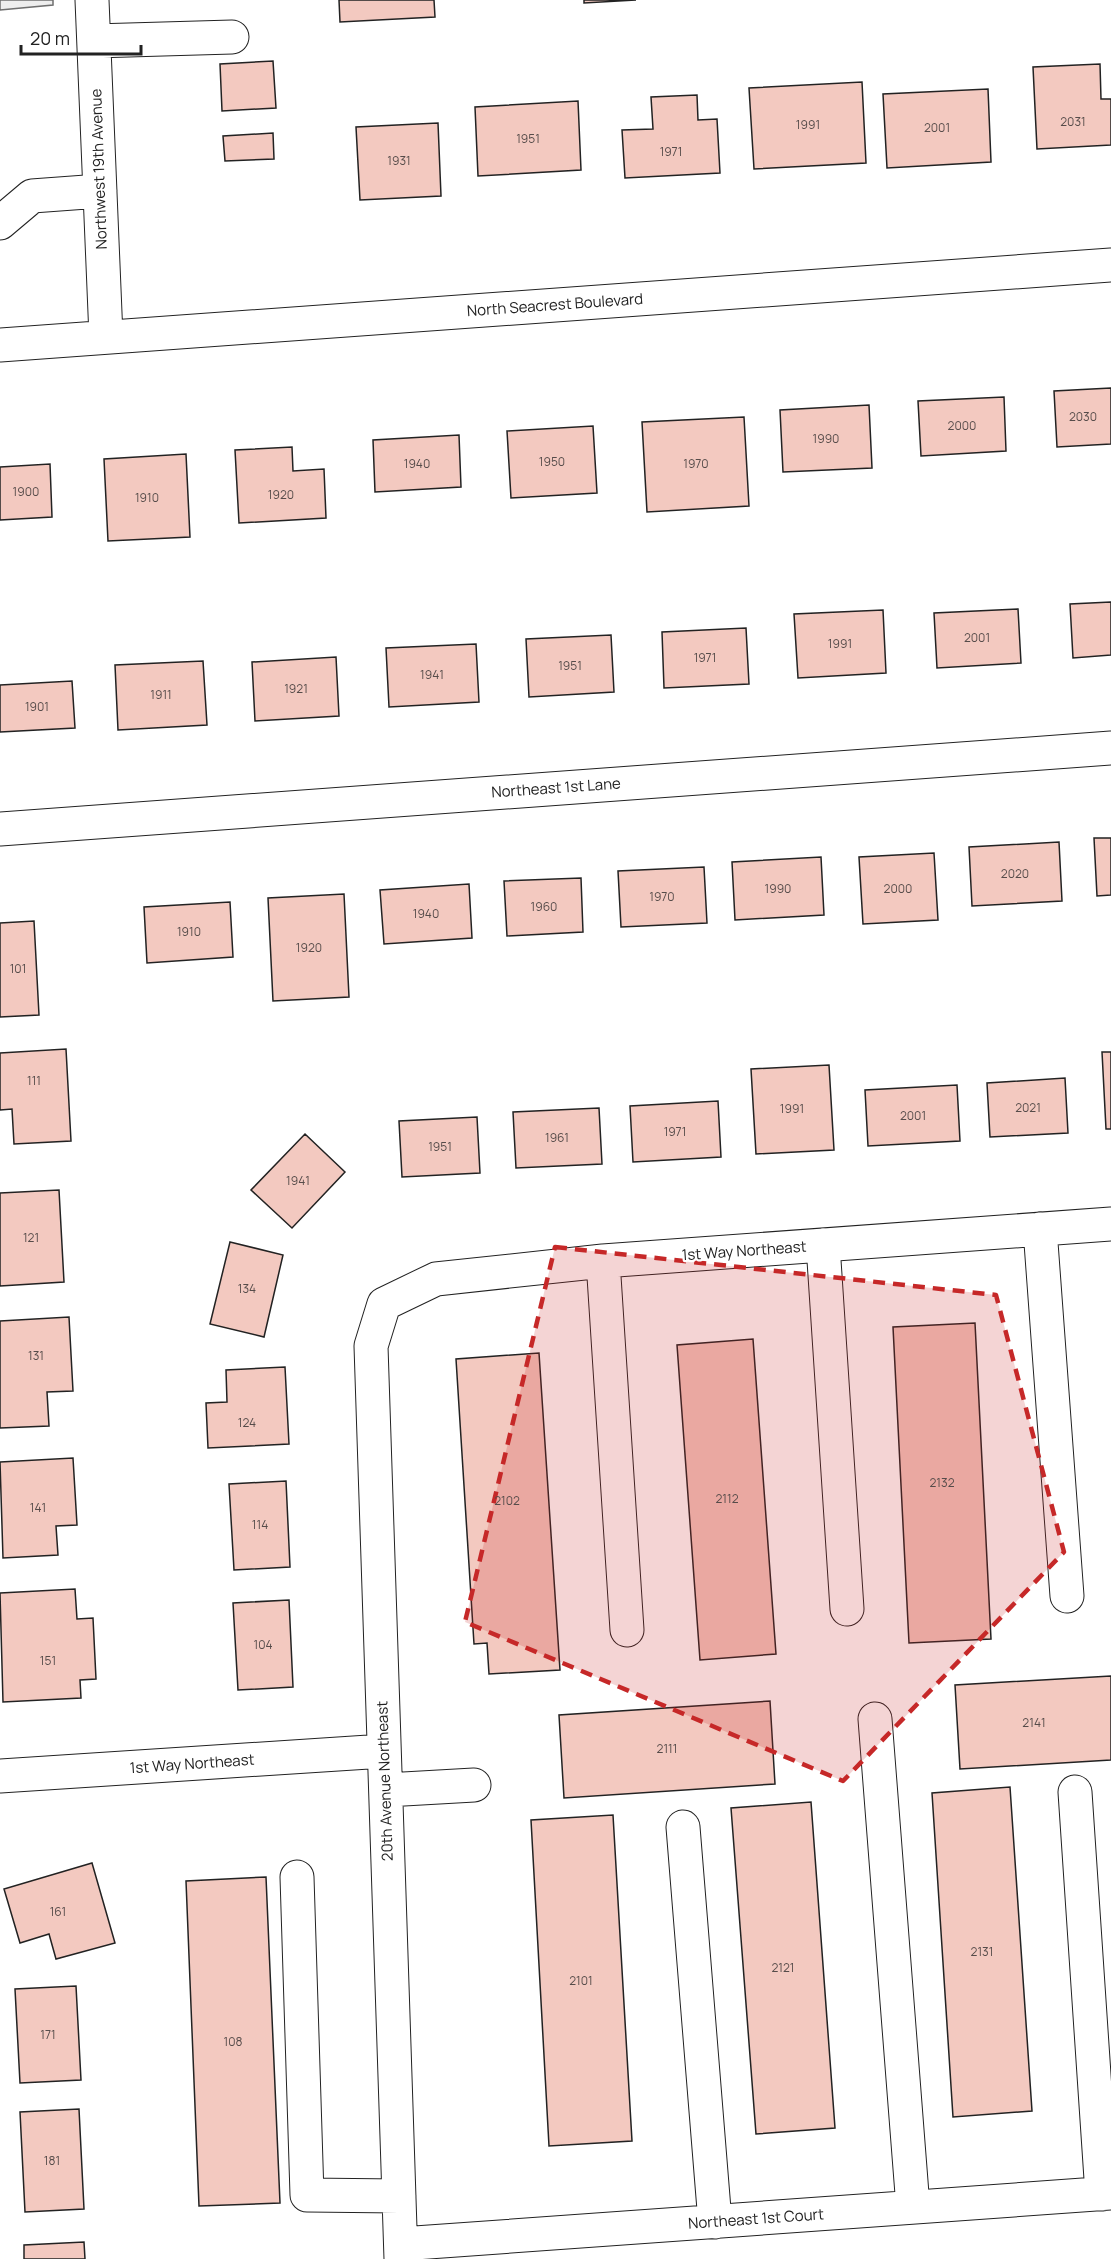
<svg xmlns="http://www.w3.org/2000/svg" width="1111" height="2259" viewBox="0 0 1111 2259" font-family="Manrope,sans-serif">
<style>
.green{fill:#eee;stroke:#6f6f6f;stroke-width:1.5}
.building{fill:#f3c9c0;stroke:#222;stroke-width:1.5}
.lines{fill:none;stroke-linecap:round;stroke-linejoin:round}
.minor-casing{stroke:#222;stroke-width:35}
.minor{stroke:#fff;stroke-width:33}
.marked{fill:#c62828;fill-opacity:0.2;stroke:#c62828;stroke-width:4.5;stroke-dasharray:12 8;stroke-linejoin:round}
.labels{text-anchor:middle;stroke-width:4.5;stroke-linejoin:round;paint-order:stroke}
.number-label{font-size:12px;fill:#564c4a}
.street-label{font-size:15px;fill:#222;stroke:#fff}
</style>
<rect width="100%" height="100%" fill="#fff"/>
<path class="green" d="M0,0H53V5L0,10Z"/>
<path class="building" d="M339,0H434L435,17L340,22Z
M584,0H636L584,3Z
M273,61L276,108L222,111L220,64Z
M1100,64L1101,99H1111V145L1037,149L1033,67Z
M862,82L866,163L754,169L749,88Z
M988,89L991,162L887,168L883,94Z
M697,95L698,120L717,119L720,173L625,178L622,130L653,129L651,97Z
M578,101L581,170L478,176L475,107Z
M438,123L441,196L360,200L356,127Z
M273,133L274,159L225,161L223,136Z
M1111,388V444L1057,447L1054,391Z
M1004,397L1006,451L921,456L918,401Z
M869,405L872,468L783,472L780,410Z
M744,417L749,506L647,512L642,422Z
M593,426L597,493L511,498L507,431Z
M459,435L461,487L375,492L373,440Z
M292,447L293,471L324,469L326,518L239,523L235,450Z
M186,454L190,537L108,541L104,459Z
M50,464L52,517L0,520V467Z
M1111,602V655L1073,658L1070,604Z
M1018,609L1021,663L937,668L934,613Z
M883,610L886,673L798,678L794,614Z
M746,628L749,684L664,688L662,632Z
M611,635L614,692L529,697L526,639Z
M476,644L479,702L389,707L386,648Z
M336,657L339,716L255,721L252,662Z
M203,661L207,725L118,730L115,665Z
M72,681L75,728L0,732V685Z
M1094,838H1111V895L1097,896Z
M1059,842L1062,901L972,906L969,847Z
M934,853L938,920L863,924L859,857Z
M821,857L824,915L735,920L732,862Z
M704,867L707,923L621,927L618,871Z
M581,878L583,932L507,936L504,881Z
M469,884L472,938L384,944L380,890Z
M344,894L349,997L273,1001L268,898Z
M230,902L233,957L147,963L144,907Z
M34,921L39,1015L0,1017V923Z
M66,1049L71,1141L14,1144L12,1109L0,1110V1053Z
M1102,1052H1111V1129H1106Z
M829,1065L834,1150L756,1154L751,1069Z
M1065,1078L1068,1133L990,1137L987,1083Z
M957,1085L960,1141L868,1146L865,1090Z
M718,1101L721,1157L633,1162L630,1106Z
M599,1108L602,1164L516,1168L513,1112Z
M477,1117L480,1173L402,1177L399,1121Z
M305,1134L345,1172L292,1228L251,1190Z
M59,1190L64,1282L0,1286V1193Z
M230,1242L283,1255L264,1337L210,1324Z
M69,1317L73,1391L47,1392L49,1426L0,1428V1321Z
M975,1323L991,1639L909,1643L893,1327Z
M753,1339L776,1654L700,1660L677,1345Z
M539,1353L560,1670L489,1674L487,1643L474,1644L456,1359Z
M285,1367L289,1444L208,1448L206,1403L227,1402L226,1370Z
M73,1458L77,1525L56,1526L58,1555L3,1558L0,1462Z
M286,1481L290,1567L234,1570L229,1484Z
M75,1589L77,1619L93,1618L96,1679L80,1680L81,1698L3,1702L0,1593Z
M289,1600L293,1687L238,1690L233,1603Z
M1111,1676V1760L960,1769L955,1685Z
M770,1701L775,1784L564,1798L559,1715Z
M1010,1787L1032,2111L953,2117L932,1793Z
M811,1802L835,2128L756,2134L731,1808Z
M613,1815L632,2141L549,2146L531,1820Z
M92,1863L115,1943L56,1959L49,1934L20,1943L4,1889Z
M266,1877L280,2203L199,2206L186,1881Z
M76,1986L81,2080L20,2083L15,1989Z
M79,2109L84,2209L25,2212L20,2112Z
M84,2242L85,2259H24V2245Z"/>
<g class="lines">
<g class="minor-casing">
<path id="minor" d="M92,0L106,337
M94,41L232,37
M0,223L32,196L100,191
M0,345L1111,265
M0,829L1111,748
M1040,1229L1067,1596
M823,1245L847,1609
M603,1261L627,1630
M875,1719L913,2207
M0,1776L384,1751
M386,1790L474,1785
M1075,1792L1102,2194
M683,1827L715,2222
M297,1877L307,2195L399,2196
M401,2244L1111,2193
M401,2259L371,1346L384,1304L436,1279L603,1261L1111,1224"/>
</g>
<use href="#minor" class="minor"/>
</g>
<path class="marked" d="M555,1247L996,1295L1064,1552L843,1781L465,1622Z"/>
<g class="labels">
<g class="number-label">
<text x="1073" y="126">2031</text>
<text x="808" y="129">1991</text>
<text x="937" y="132">2001</text>
<text x="528" y="143">1951</text>
<text x="671" y="156">1971</text>
<text x="399" y="165">1931</text>
<text x="1083" y="421">2030</text>
<text x="962" y="430">2000</text>
<text x="826" y="443">1990</text>
<text x="552" y="466">1950</text>
<text x="417" y="468">1940</text>
<text x="696" y="468">1970</text>
<text x="26" y="496">1900</text>
<text x="281" y="499">1920</text>
<text x="147" y="502">1910</text>
<text x="977" y="642">2001</text>
<text x="840" y="648">1991</text>
<text x="705" y="662">1971</text>
<text x="570" y="670">1951</text>
<text x="432" y="679">1941</text>
<text x="296" y="693">1921</text>
<text x="161" y="699">1911</text>
<text x="37" y="711">1901</text>
<text x="1015" y="878">2020</text>
<text x="778" y="893">1990</text>
<text x="898" y="893">2000</text>
<text x="662" y="901">1970</text>
<text x="544" y="911">1960</text>
<text x="426" y="918">1940</text>
<text x="189" y="936">1910</text>
<text x="309" y="952">1920</text>
<text x="18" y="973">101</text>
<text x="34" y="1085">111</text>
<text x="1028" y="1112">2021</text>
<text x="792" y="1113">1991</text>
<text x="913" y="1120">2001</text>
<text x="675" y="1136">1971</text>
<text x="557" y="1142">1961</text>
<text x="440" y="1151">1951</text>
<text x="298" y="1185">1941</text>
<text x="31" y="1242">121</text>
<text x="247" y="1293">134</text>
<text x="36" y="1360">131</text>
<text x="247" y="1427">124</text>
<text x="942" y="1487">2132</text>
<text x="727" y="1503">2112</text>
<text x="507" y="1505">2102</text>
<text x="38" y="1512">141</text>
<text x="260" y="1529">114</text>
<text x="263" y="1649">104</text>
<text x="48" y="1665">151</text>
<text x="1034" y="1727">2141</text>
<text x="667" y="1753">2111</text>
<text x="58" y="1916">161</text>
<text x="982" y="1956">2131</text>
<text x="783" y="1972">2121</text>
<text x="581" y="1985">2101</text>
<text x="48" y="2039">171</text>
<text x="233" y="2046">108</text>
<text x="52" y="2165">181</text>
</g>
<g class="street-label">
<text transform="translate(99 169) rotate(-92)" y="5">Northwest 19th Avenue</text>
<text transform="translate(555 305) rotate(-4)" y="5">North Seacrest Boulevard</text>
<text transform="translate(556 788) rotate(-4)" y="5">Northeast 1st Lane</text>
<text transform="translate(744 1251) rotate(-4)" y="5">1st Way Northeast</text>
<text transform="translate(192 1764) rotate(-4)" y="5">1st Way Northeast</text>
<text transform="translate(385 1781) rotate(-92)" y="5">20th Avenue Northeast</text>
<text transform="translate(756 2219) rotate(-4)" y="5">Northeast 1st Court</text>
</g>
</g>
<path d="M21 45v9h120v-9" fill="none" stroke="#222222" stroke-width="3"/>
<text x="30" y="45" font-size="18" fill="#222222" stroke="#ffffff" stroke-width="4.5" paint-order="stroke">20 m</text>
</svg>
